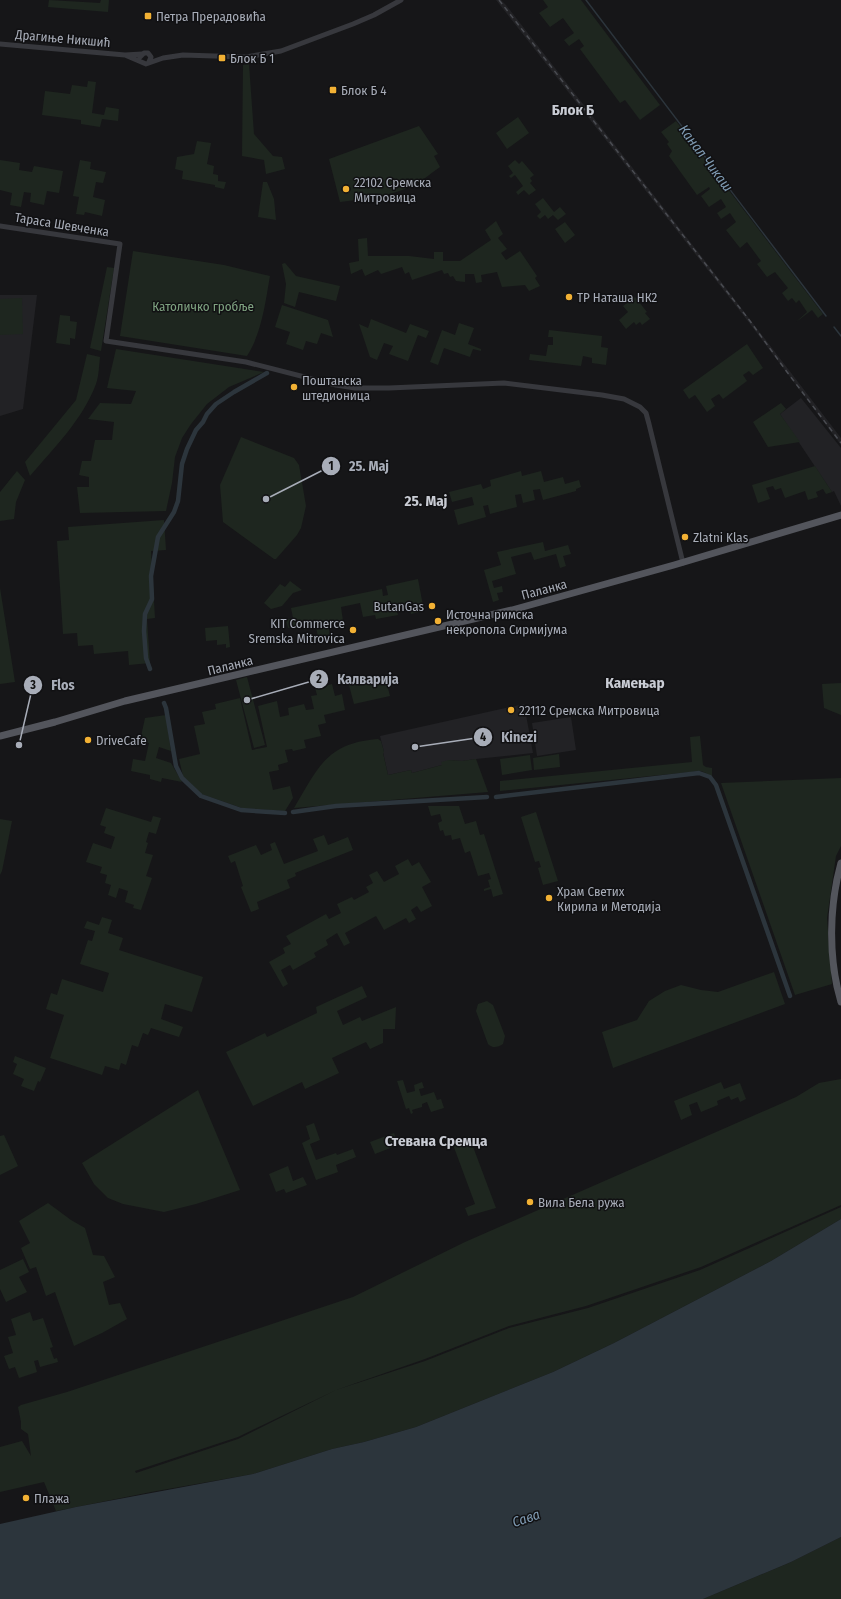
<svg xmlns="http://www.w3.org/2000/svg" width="841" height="1599" viewBox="0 0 841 1599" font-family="'Fira Sans Condensed',sans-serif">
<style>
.built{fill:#222225}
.green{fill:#1e261f}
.water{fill:#2c353c}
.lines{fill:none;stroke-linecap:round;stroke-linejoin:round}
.stream{stroke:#2c353c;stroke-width:1.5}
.canal{stroke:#2c353c;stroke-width:4.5}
.minor{stroke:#37383d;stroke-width:5}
.major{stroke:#53555c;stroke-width:7}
.rail{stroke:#4a4c52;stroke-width:1.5;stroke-dasharray:5 4;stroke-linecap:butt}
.poi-dot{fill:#f2b134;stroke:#111113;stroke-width:1.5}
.labels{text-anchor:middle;stroke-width:3;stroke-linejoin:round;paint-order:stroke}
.poi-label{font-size:13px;fill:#a8adb8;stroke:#111113;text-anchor:start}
.street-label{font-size:13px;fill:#a8adb8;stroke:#111113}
.park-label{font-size:13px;fill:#7fa381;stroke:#111113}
.water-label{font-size:14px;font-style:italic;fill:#7f9bb3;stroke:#111113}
.quarter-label{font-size:15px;font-weight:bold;fill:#c9ccd4;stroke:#111113}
.leader{fill:none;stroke:#a8adb8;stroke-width:1.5}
.callout-dot{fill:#a8adb8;stroke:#111113;stroke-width:1.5}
.mark-label{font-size:12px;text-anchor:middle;font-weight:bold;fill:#111}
.callout-label{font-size:14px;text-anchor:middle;font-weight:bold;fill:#a8adb8;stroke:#111113;stroke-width:3;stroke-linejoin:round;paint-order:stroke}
</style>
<rect width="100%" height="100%" fill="#161618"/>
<path class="built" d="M496,0H501L506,5L719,279L841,438V445L747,320Z
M0,295H37L23,409L0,416Z
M801,398L841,448V506L834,491L832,492L780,414Z
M524,704L533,753L476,759L462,761L449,760L442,765L412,773L411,770L388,775L383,752H384L380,736Z
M571,717L576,750L537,756L532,723Z"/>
<path class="green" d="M49,0L100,3L101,0H109L108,12L48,7Z
M543,0H581L660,105L640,120L625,100L620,103L580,49L584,46L579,39L569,46L564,40L574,33L563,18L550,27L539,13L548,7Z
M249,64L254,134L273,156L282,157L285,169L266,174L264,160L242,156L243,65Z
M88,81L96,82L92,113L104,115L106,107L119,109L118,121L102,119L100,127L81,124V120L42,115L45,91L70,94L72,85L87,87Z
M518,117L529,133L507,149L496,133Z
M676,121L823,314L818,318L812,310L796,322L807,312L799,300L796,303L792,298L788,301L782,293L788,288L775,272L767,277L757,264L761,261L747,242L740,248L726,230L736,222L730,213L721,219L717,213L726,207L721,199L709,207L701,196L710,189L709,187L697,195L669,156L672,151L667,144L669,142L661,132Z
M419,126L438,154L434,156L440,167C429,175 418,184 405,189C384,197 362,199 340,202L329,159Z
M197,141L211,143L207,164L214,166L213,174L218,175V181L226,182L224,189L215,187V185L182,179L183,171L175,169L177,157L194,154Z
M0,160L20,163L19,170L32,172L34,166L63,171L59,193L47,191L44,205L30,202L31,193L24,192L21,207L10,205L12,193L0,190Z
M80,160L91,162L90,169L106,172L103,183L96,182L93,197L105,200L102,216L85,212L84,215L76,214L79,197L73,196Z
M515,160L519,164L522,161L534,175L530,178L532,181L530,183L536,190L529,195L524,190L518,195L516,192L523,186L515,175L511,178L509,176L513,173L508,166Z
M263,182H267L274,199L276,220L258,217Z
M543,198L554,212L560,207L566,214L558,220L553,215L548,219L545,215L540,219L537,216L541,212L535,204Z
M496,221L503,234L498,238L507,249L501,253L506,260L520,251L537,276L535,278L540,286L529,291L525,285L502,287L497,272L481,275L482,282L476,283L474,274H465V282L456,281L453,276L450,277L448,273L444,274L442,270L412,280L409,272L405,274L402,267L381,274L378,270L365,276L362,269L351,274L349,263L359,261L358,239L367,238L368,256H409L434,259V252H443V261H460L491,240L485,230Z
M565,222L575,235L565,243L555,229Z
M133,251L224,265L270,276C265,304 262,332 247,356L120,336Z
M285,263L296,276L340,286L336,301L299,292L295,307L284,303L286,284L282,264Z
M107,267L114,268L101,351L90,348Z
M635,297L647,312L645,313L650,319L642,325L640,322L636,325L634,322L626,329L619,320L628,312L623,306Z
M22,298L23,334L0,335V299Z
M282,305L328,320L333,337L321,333L317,344L306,341L303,350L286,344L290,332L275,327Z
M60,315L70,316V321L77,322L75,339L70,338V345L56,343Z
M371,319L406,333L410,324L429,331L426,338L418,335L408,361L389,354L393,346L384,343L377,360L370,357L359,324L368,328Z
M459,323L474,328L468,344L481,349V351L473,349L470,357L444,348L438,365L430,362L442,330L455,335Z
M549,330L602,336L601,347L608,348L606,365L592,363V358L583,356L581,366L529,360L530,354L546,356L548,345H553V337H548Z
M747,344L763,368L753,375L749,371L743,375L747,381L723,399L719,394L711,399L715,406L707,412L695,395L689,399L683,390Z
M116,349L264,372L229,387L207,404L191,424L182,438L175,457L172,483L166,511L80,513L77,487H89V477L79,475L82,461H91L95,440H112L114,422L88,419L100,403L131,404L136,391L107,388Z
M87,354L100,357C99,365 99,376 96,384C83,419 54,448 30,476L25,462L76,400Z
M781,403L786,409L780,414L800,442L768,447L753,422Z
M241,437L294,458L299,465L306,506L301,528L297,535L276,559H274L223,522L220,485Z
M815,466L832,492L826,494L823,489L816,492L818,497L808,500L805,491L785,498L781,488L775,490L773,486L766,488L770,499L758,503L752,485Z
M17,471L25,480L16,502L14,519L0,521V492Z
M521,471L522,476L541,471L544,482L563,477L565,484L579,480L581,487L576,489V491L543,500L540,489L533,490L535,500L523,503L521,494L515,495L517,507L490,514L488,505L483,506L486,517L458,525L454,510L474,505L472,497L452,502L449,492L481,484L483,489L491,486L490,480Z
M164,520L166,550L151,551L155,618L147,619L150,663L129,665L128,651L94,654L93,645L78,646L77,633L63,634L57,541L69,540L68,527Z
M543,542L545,551L568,545L571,554L563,556L566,566L560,568L556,554L534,560L531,552L511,557L516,574L492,581L494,588L502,586L503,592L497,593L499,600L493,602L484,570L501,565L497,552Z
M418,579L424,611L411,614L409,605L396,608L398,615L376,619L375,615L363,617L360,603L341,607L343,621L328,625L331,640L319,642L316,627L304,630L303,625L288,628L286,620L293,618L291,608L382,589L383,596L388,595L386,586Z
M290,581L302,590L293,593L282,606L271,609L264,603L280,584L285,587Z
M0,588L15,682L0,684Z
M228,626L230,647L226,648V644L217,645V640L206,641L205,628Z
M247,677L265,745L254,748L236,680Z
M385,677L390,696L354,704L349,685Z
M841,683V715L824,708L822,684Z
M332,684L335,696L342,694L345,710L324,715L326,723L318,725L321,736L304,740L306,748L293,751L292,749L285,750L288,762L278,765L279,770L269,772L273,790L290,786L293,798L285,811L242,808L201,794L183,776L179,759L200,754L194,726L205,724L202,712L216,709L215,704L240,698L252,750L267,747L258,706L277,701L280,717L289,715L288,708L304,704L306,710L314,709L311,696L317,695L315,688Z
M166,715L171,751L159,747L156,758L171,763L182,782L162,778L161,782L150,779V775L131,771L133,759L145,761L149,743L140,741L145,718Z
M700,736L703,765L706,767L712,768V776L701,771L500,791V781L692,762L690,737Z
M378,739L381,741L384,752L383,753L388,775L411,770L412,773L442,765L441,762L449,760L462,761L476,759L488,792L294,808C318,768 326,743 378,739Z
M559,754L560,767L534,770L533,758Z
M530,755L532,770L502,775L500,759Z
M841,778V846L836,856L827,918L832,984L795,995L721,783Z
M428,806H459L465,824L476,821L480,835L484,834L503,894L493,897L491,889L484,891V889L490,887L488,880L491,879L489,873L478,876L470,851L465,853L460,838L452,840L451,835L445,836L443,830L440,831L438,823L442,821L440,814L431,816Z
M106,808L151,822L153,816L161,818L156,834L149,832L146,842L148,843L145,853L153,855L146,876L152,878L141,910L133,908L134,905L125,902L128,891L119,888L116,898L108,895L111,885L105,883L107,875L100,873L102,867L86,862L93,843L111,849L115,837L104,833L106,827L100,825Z
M536,812L558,881L543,885L538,868L541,867L539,861L535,862L521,817Z
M0,819L12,821L2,871L0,875Z
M324,835L328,845L348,837L353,850L295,873L296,876L287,880L290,888L257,902L259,909L251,912L241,887L243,886L235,861L231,863L228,856L256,845L261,855L272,850L270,844L275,842L284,864L318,851L313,839Z
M408,859L412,866L419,862L431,882L422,887L432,906L421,912L417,906L411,910L416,919L409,923L406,918L384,930L376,916L345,933L350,943L344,946L337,933L326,940L328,945L314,953L316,957L293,970L290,965L281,970L288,984L283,987L269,962L285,953L283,948L291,944L286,936L326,914L329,919L341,913L337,904L352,897L354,900L369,892L366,887L373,883L369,875L377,871L384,882L399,874L395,866Z
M102,917L112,920L108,933L123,938L119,950L203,977L192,1012L165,1004L161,1019L183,1027L179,1037L151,1028L148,1035L143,1033L138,1047L132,1045L126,1065L121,1063L119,1070L105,1066L102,1075L50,1058L64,1015L46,1009L51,993L57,995L62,979L103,992L109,973L80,964L88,940L92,941L95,931L84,928L87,921L99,925Z
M774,972L785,1004L613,1068L602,1032L637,1020L649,1001L665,991L681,985L701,990L718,992Z
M362,986L367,997L337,1011L343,1025L360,1017L362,1021L396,1007L395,1029H383V1043L370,1049L366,1042L332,1058L339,1073L305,1089L302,1082L253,1106L226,1052L265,1033L267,1037L317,1013L316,1007Z
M487,1001L493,1005L505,1036L503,1044C498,1047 493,1049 488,1044L476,1011L478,1004Z
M15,1056L46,1068L40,1082L38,1081L34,1091L21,1086L24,1079L13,1074L17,1064L13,1062Z
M841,1079V1205L701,1267L586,1306L509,1326L425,1359L336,1390L238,1437L135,1471L136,1473L238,1439L336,1390L425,1361L509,1328L588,1308L700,1270L841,1207V1219L771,1261L614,1343L553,1372L416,1427L364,1442L332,1449L253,1474L151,1492L56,1511L44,1482L0,1492V1447L22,1441L31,1456L28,1434L21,1429V1422L18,1407L21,1405L67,1392L353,1297L465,1242L796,1097L819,1083Z
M403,1080L407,1093L415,1091L414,1085L422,1082L424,1088L419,1089L421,1096L434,1092L437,1100L441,1099L444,1108L431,1112L427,1102L422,1104V1107L412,1110L413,1113L411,1114L409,1108L406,1109L397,1081Z
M721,1082L724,1089L740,1083L746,1099L740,1102L738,1097L731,1100L729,1096L717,1101L718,1105L701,1112L697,1102L689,1105L692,1115L681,1120L674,1101Z
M198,1090L240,1190L196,1204L164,1212L123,1204L108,1198L94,1184L82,1163Z
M314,1123L320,1140L310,1144L316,1160L336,1153L337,1155L353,1149L356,1157L336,1165L338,1172L316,1180L302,1143L310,1139L306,1126Z
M394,1133L398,1145L375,1154L370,1142Z
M4,1135L18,1166L0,1175V1136Z
M469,1136L496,1208L468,1216L465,1208L475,1204L452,1142Z
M288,1166L293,1181L303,1177L307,1185L286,1193L284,1189L276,1192L269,1174Z
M48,1203L71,1220L85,1228L93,1255L104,1256L115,1277L103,1282L109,1305L120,1303L127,1319L102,1333L74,1346L55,1292L46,1296L36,1267L30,1269L21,1248L30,1243L19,1221Z
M23,1259L29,1272L19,1277L27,1292L6,1302L0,1289V1270Z
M30,1312L33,1321L43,1318L53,1347L50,1348L54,1359L57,1358L58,1362L40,1367L38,1360L34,1361L37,1372L19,1378L15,1367L9,1369L4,1356L13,1353L8,1337L16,1335L11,1319Z
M841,1537V1599H703L791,1562Z"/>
<path class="water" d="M841,1219V1537L791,1562L703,1599H0V1524L76,1507L253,1474L332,1449L364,1442L416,1427L553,1372L614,1343L771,1261Z"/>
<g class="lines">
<path class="stream" d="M586,0L826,316
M834,327L841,336"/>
<path class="canal" d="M150,669L146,658L144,631L145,614L152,599L151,576L158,537L174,512L178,501L182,464L187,449L196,430L203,422L207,414L216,404L234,392L267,373
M164,703L166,708L176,766L182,778L201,796L241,810L285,813
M496,797L699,773L710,777L716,785L790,996
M293,812L336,806L487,797"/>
<path class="minor" d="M0,44L125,55L142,54
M125,55L146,64L163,58L183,55L246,57L281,51L353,24L374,15L401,0
M140,57L144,53H148L151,57L149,62
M0,226L120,244L106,341L246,362L336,385L355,388H389L504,383L602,395L624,399L640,407L646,413L649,424L683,563"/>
<path class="major" d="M0,736L55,722L125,701L512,610L674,565L841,515
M841,863C829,906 828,958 841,1002"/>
<path class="rail" d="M499,0L750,321L787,372L841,443"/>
</g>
<g class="poi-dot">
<rect x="144" y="12" width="8" height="8" rx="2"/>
<rect x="218" y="54" width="8" height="8" rx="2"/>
<rect x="329" y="86" width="8" height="8" rx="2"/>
<circle cx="346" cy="189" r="4"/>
<circle cx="569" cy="297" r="4"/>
<circle cx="294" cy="387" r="4"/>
<circle cx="685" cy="537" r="4"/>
<circle cx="432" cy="606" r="4"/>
<circle cx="438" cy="621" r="4"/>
<circle cx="353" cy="630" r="4"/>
<circle cx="511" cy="710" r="4"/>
<circle cx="88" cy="740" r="4"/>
<circle cx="549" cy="898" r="4"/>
<circle cx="530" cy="1202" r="4"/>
<circle cx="26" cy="1498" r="4"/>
</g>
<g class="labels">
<g class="poi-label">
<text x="156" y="21">Петра Прерадовића</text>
<text x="230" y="63">Блок Б 1</text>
<text x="341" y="95">Блок Б 4</text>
<text x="354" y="187">22102 Сремска<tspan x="354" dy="15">Митровица</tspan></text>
<text x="577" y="302">ТР Наташа НК2</text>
<text x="302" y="385">Поштанска<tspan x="302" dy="15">штедионица</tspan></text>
<text x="693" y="542">Zlatni Klas</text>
<text x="424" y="611" text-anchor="end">ButanGas</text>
<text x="446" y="619">Источна римска<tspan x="446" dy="15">некропола Сирмијума</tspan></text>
<text x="345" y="628" text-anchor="end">KIT Commerce<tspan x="345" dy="15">Sremska Mitrovica</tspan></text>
<text x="519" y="715">22112 Сремска Митровица</text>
<text x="96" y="745">DriveCafe</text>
<text x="557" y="896">Храм Светих<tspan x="557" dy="15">Кирила и Методија</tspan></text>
<text x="538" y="1207">Вила Бела ружа</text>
<text x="34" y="1503">Плажа</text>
</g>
<g class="street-label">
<text transform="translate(63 38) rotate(5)" y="5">Драгиње Никшић</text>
<text transform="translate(62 224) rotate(9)" y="5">Тараса Шевченка</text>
<text transform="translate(544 589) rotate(-15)" y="5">Паланка</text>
<text transform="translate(230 665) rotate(-14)" y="5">Паланка</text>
</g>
<g class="park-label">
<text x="203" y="311">Католичко гробље</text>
</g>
<g class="water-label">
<text transform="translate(706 158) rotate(53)" y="5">Канал Чикаш</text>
<text transform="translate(526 1518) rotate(-19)" y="5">Сава</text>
</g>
<g class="quarter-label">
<text x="573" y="115">Блок Б</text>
<text x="426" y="506">25. Мај</text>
<text x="635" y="688">Камењар</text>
<text x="436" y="1146">Стевана Сремца</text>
</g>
</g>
<path class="leader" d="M266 499L331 466M247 700L319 679M19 745L33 685M415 747L483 737"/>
<g class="callout-dot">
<circle cx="266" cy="499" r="4"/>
<circle cx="247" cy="700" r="4"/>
<circle cx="19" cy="745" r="4"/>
<circle cx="415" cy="747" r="4"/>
<circle cx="331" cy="466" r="10"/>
<circle cx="319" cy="679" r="10"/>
<circle cx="33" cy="685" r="10"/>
<circle cx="483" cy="737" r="10"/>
</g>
<g class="mark-label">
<text x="331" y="470">1</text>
<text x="319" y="683">2</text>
<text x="33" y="689">3</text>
<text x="483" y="741">4</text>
</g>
<g class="callout-label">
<text x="369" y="471">25. Maj</text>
<text x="368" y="684">Калварија</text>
<text x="63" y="690">Flos</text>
<text x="519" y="742">Kinezi</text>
</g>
</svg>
